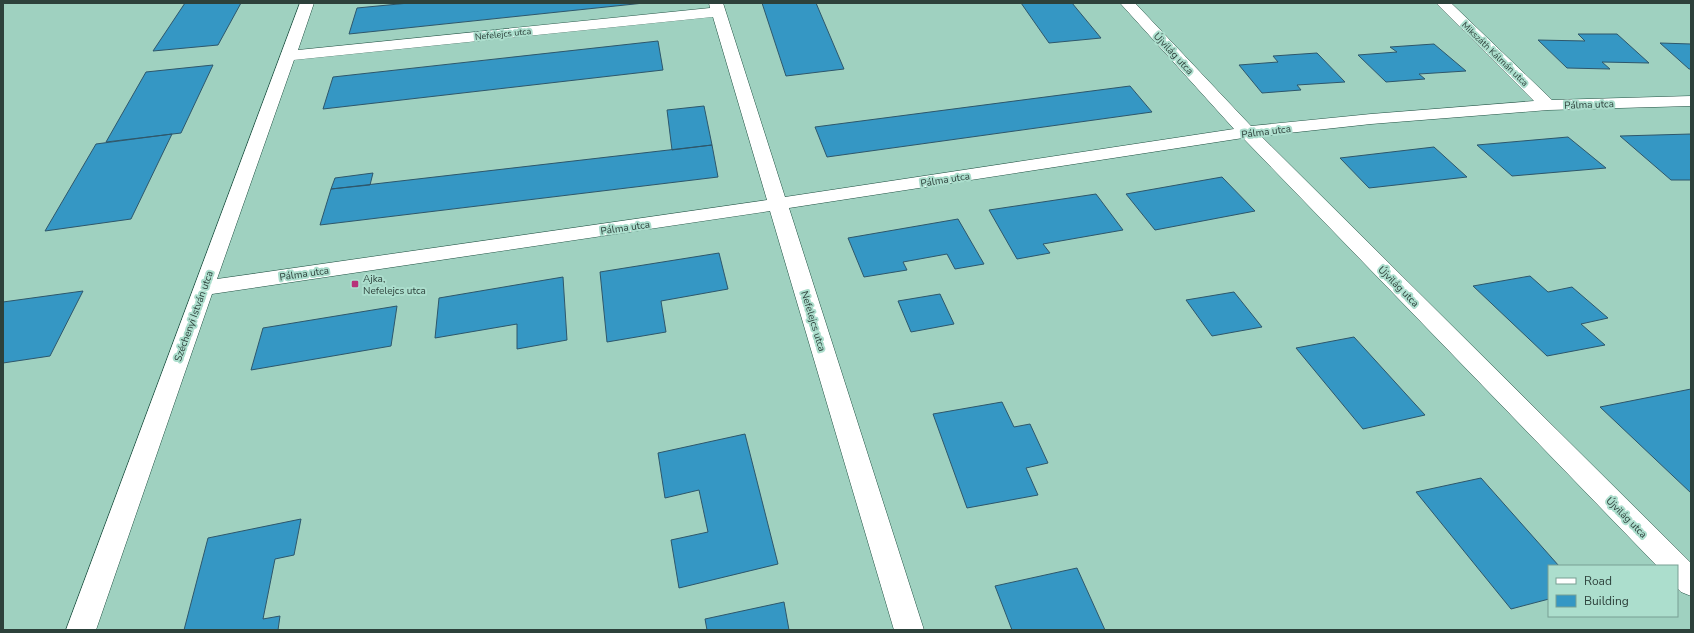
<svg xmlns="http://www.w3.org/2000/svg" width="1694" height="633" viewBox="0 0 1694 633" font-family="'Nunito Sans',sans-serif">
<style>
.building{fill:#3597c4;stroke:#2e576b}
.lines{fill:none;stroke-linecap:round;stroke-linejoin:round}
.minor-casing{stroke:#205042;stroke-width:1}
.minor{fill:#fff;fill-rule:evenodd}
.poi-dot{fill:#b73379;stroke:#acdecd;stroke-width:1.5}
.labels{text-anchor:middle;stroke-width:4;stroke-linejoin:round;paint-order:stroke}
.far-street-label{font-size:9px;fill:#2d413b;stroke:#acdecd}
.street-label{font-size:10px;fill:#2d413b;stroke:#acdecd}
.poi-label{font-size:10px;fill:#2d413b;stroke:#acdecd;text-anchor:start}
</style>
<rect width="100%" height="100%" fill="#9fd1c0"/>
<path class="building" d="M185,3H241L218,45L153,51Z
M409,3H644L349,34L357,8Z
M762,3H816L844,69L786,76Z
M1021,3H1072L1101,38L1049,43Z
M1578,34H1617L1649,63L1602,62L1610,69L1567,68L1538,40L1585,41Z
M658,41L663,70L323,109L333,77Z
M1660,43L1691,44V69H1689Z
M1434,44L1466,71L1419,74L1425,79L1386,82L1358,55L1397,52L1390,47Z
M1317,53L1345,82L1297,85L1301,90L1262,93L1239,65L1278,62L1273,56Z
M213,65L181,133L106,142L146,72Z
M1130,86L1152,112L827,157L815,127Z
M704,106L712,145L672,150L667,110Z
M172,134L131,219L45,231L96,144Z
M1691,134V180H1671L1620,136Z
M1568,137L1606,168L1512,176L1477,145Z
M712,145L718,177L320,225L331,189Z
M1434,147L1467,177L1369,188L1340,158Z
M373,173L370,185L331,189L335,178Z
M1222,177L1255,211L1155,230L1126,194Z
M1096,194L1123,230L1043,244L1050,253L1017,259L989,210Z
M958,219L984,264L955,269L947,254L903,262L907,270L864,277L848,238Z
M719,253L728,289L661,301L666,332L607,342L600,272Z
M1530,276L1548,292L1572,287L1608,318L1581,324L1605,345L1547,356L1473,286Z
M563,277L567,340L517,349V324L435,338L439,298Z
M83,291L50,356L3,363V302Z
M1234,292L1262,327L1212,336L1186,300Z
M940,294L954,324L911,332L898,301Z
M397,306L391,346L251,370L263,328Z
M1354,337L1425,415L1363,429L1296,348Z
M1691,389V493L1600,407Z
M1002,402L1014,427L1030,424L1048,463L1026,468L1038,495L967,508L933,414Z
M745,434L778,564L679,588L671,540L708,532L699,490L665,498L658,453Z
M1481,478L1559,566H1549V599L1511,609L1416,492Z
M301,519L294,555L275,559L263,619L280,616L278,630H184L208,538Z
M1077,568L1105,630H1012L995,586Z
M784,602L789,630H707L705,619Z"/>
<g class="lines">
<g class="minor-casing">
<path id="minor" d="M300,3H314L298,50L710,8L709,3H723L785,197L1234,129L1120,3H1135L1251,126L1371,114L1534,101L1436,3H1451L1552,100L1691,96V106L1548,110L1371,124L1261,136L1691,563V596L1681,592L1677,588V566H1657L1243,138L789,208L924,630H894L770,211L212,294L96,630H66ZM713,17L767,200L217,279L294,60Z"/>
</g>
<use href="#minor" class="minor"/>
</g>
<rect class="poi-dot" x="351" y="280" width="8" height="8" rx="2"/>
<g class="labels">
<g class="far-street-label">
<text transform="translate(503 34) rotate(-6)" y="3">Nefelejcs utca</text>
<text transform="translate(1495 54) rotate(44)" y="3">Mikszáth Kálmán utca</text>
</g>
<g class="street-label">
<text transform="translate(1174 53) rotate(47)" y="4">Újvilág utca</text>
<text transform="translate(1589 104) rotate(-2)" y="4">Pálma utca</text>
<text transform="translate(1266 131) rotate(-7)" y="4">Pálma utca</text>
<text transform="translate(945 179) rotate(-9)" y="4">Pálma utca</text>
<text transform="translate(625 227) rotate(-8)" y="4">Pálma utca</text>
<text transform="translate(304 273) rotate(-8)" y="4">Pálma utca</text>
<text transform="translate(1399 286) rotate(45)" y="4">Újvilág utca</text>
<text transform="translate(193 316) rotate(-70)" y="4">Széchenyi István utca</text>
<text transform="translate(814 321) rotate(73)" y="4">Nefelejcs utca</text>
<text transform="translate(1627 517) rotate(45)" y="4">Újvilág utca</text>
</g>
<g class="poi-label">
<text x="363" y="282">Ajka,<tspan x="363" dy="12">Nefelejcs utca</tspan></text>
</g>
</g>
<rect width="1694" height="633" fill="none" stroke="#2d413b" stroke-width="8"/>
<rect x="1548" y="565" width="130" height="52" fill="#acdecd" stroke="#799f93"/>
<rect x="1556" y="578" width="20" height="6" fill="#ffffff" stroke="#799f93"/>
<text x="1584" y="585" font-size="12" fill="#2d413b">Road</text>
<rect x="1556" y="595" width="20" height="12" fill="#3597c4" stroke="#799f93"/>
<text x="1584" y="605" font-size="12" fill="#2d413b">Building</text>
</svg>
